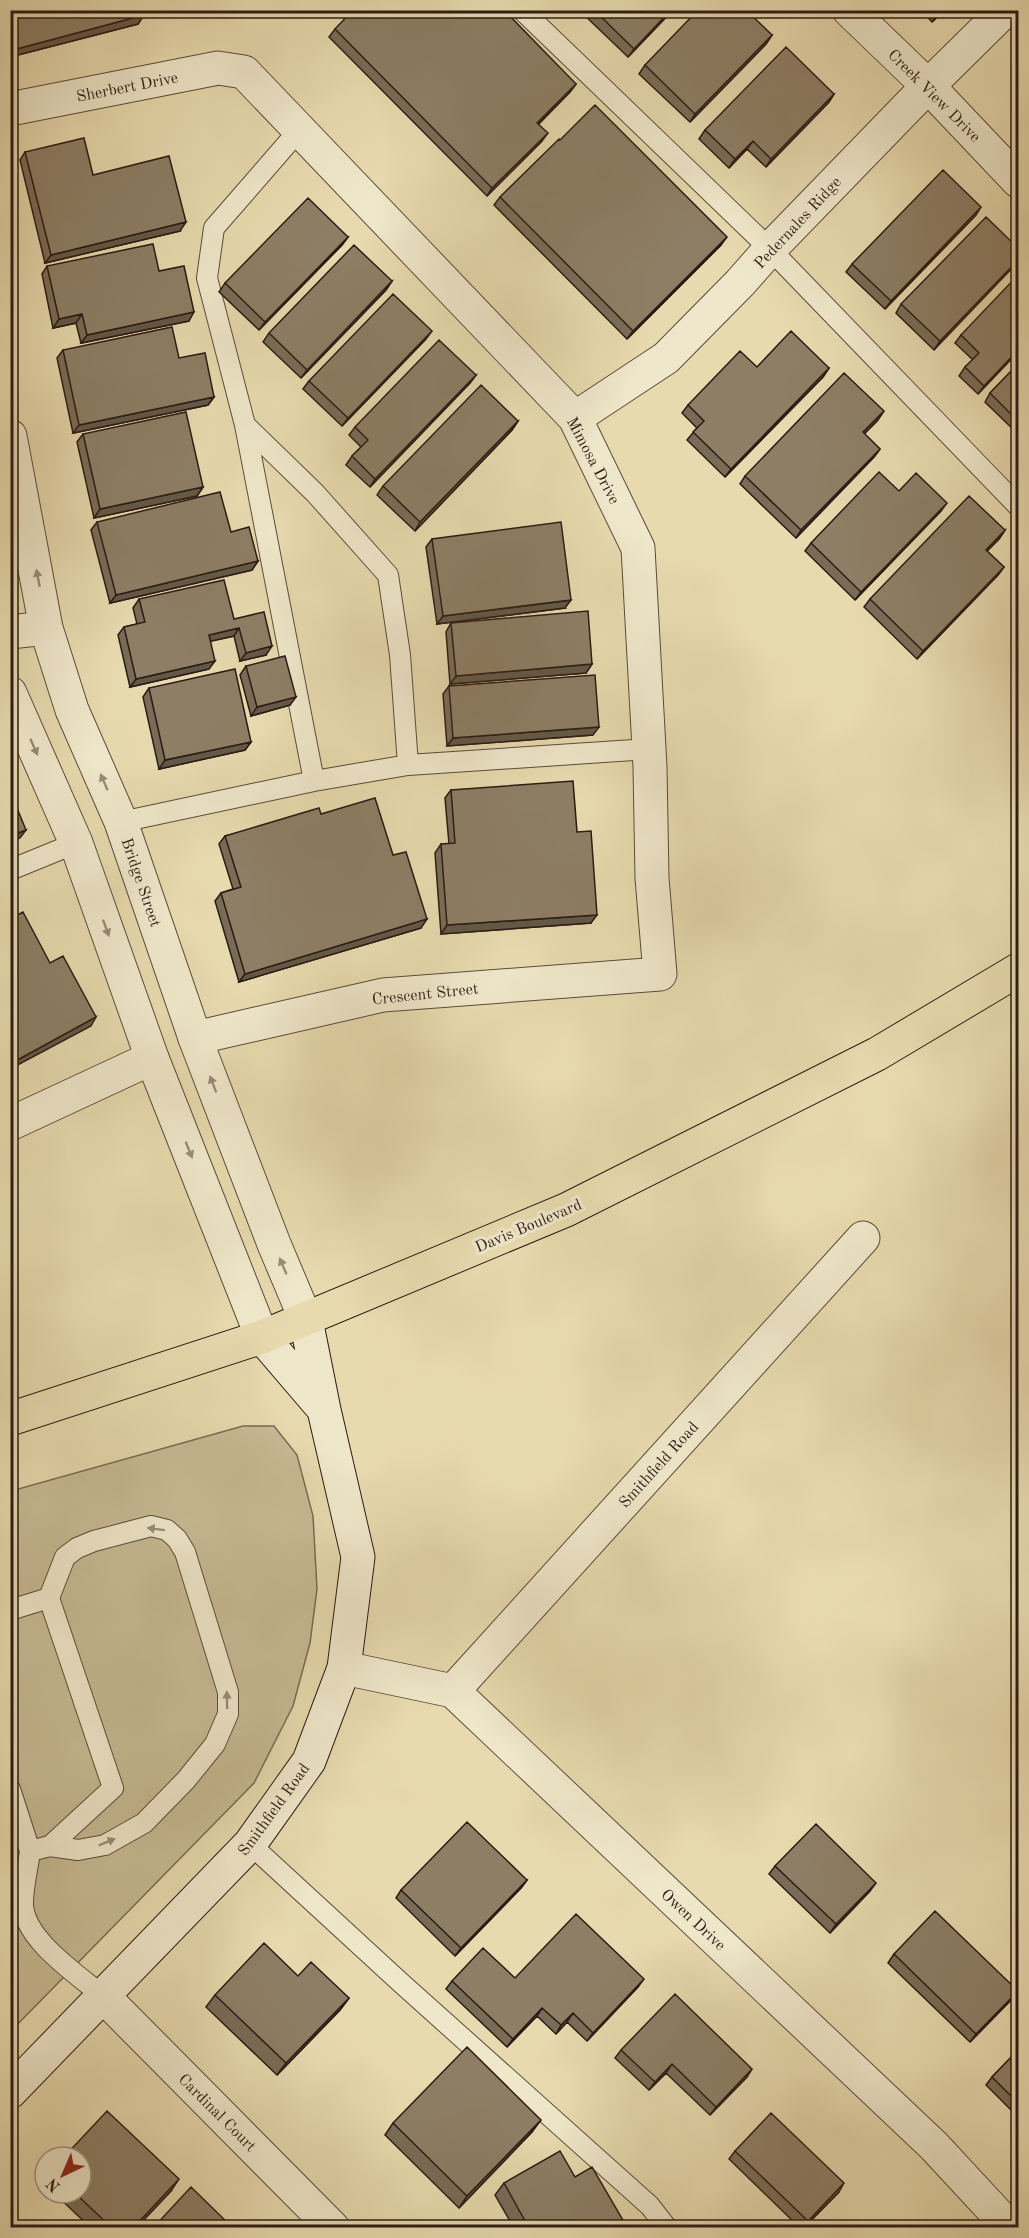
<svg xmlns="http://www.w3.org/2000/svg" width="1029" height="2238" viewBox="0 0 1029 2238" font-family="'Old Standard TT',serif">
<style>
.green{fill:#c7ba94;stroke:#7a6a54;stroke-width:1.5}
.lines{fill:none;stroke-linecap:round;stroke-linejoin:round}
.service-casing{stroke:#5b4b3b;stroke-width:22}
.minor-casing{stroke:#5b4b3b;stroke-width:35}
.tertiary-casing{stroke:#5b4b3b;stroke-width:35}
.secondary-casing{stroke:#2c1b15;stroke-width:35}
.primary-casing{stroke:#2c1b15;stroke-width:35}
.service{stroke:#efe7ca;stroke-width:20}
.minor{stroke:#efe7ca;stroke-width:33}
.tertiary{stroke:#efe7ca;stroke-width:33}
.secondary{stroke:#efe7ca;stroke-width:33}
.primary{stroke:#e7daae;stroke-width:33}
.wall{fill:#796c57;stroke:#2c1b15;stroke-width:1.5}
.shaded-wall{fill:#635847;stroke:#2c1b15;stroke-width:1.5}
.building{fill:#8d7e65;stroke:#2c1b15;stroke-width:1.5}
.oneway{fill:#978b79}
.labels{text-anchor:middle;stroke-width:6;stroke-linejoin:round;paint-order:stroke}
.street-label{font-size:16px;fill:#2c1b15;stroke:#efe7ca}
</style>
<rect width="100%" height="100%" fill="#e7daae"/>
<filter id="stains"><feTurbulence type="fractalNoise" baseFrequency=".00333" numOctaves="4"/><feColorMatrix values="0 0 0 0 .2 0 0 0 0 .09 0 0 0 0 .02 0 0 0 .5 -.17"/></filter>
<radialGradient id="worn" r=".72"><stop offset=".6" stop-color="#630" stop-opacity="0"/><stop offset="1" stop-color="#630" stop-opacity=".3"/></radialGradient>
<path class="green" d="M243,1426H274L297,1455L313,1516L317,1589L310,1643L293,1706L254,1783L11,2031V1491Z"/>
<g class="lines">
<g class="service-casing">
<path id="service" d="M522,10L770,249L1018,506
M300,129L214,228L207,278L245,425L314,781
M245,425L315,493L388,575L400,655L408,765
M121,822L314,781L408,765L649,749
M10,870L76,843
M49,1598L65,1557L77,1548L94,1541L151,1526L167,1530L177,1539L185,1552L228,1692V1714L215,1744L186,1780L144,1823L105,1845L78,1850L50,1846
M10,1610L49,1598L113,1788L50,1846L30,1851L10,1789
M250,1844L400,1982L650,2206L667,2228
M30,1851C28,1868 23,1886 23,1903C23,1939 77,1974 103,1996"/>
</g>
<g class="minor-casing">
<path id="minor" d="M849,10L928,86L1018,181
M10,109L218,68L244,72L575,418L638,548L650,767L652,878L660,974L383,995L195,1038
M575,418L666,358L740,283L770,249L928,86L1005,10
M10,632L46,628
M10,1124L152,1058
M344,1668L453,1691L934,2146L1010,2228
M453,1691L863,1238
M103,1996L333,2228"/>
</g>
<g class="tertiary-casing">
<path id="tertiary" d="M10,436L46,628L72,710L121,822L195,1038L274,1244L306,1320
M10,693L76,843L152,1058L262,1337"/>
</g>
<g class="secondary-casing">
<path id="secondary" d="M262,1337L321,1406
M10,2092L250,1844L309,1761L344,1668L358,1557L324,1410L306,1320"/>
</g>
<g class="primary-casing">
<path id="primary" d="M10,1419L262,1337L566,1210L877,1054L1018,970"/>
</g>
<use href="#service" class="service"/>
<use href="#minor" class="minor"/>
<use href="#tertiary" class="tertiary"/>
<use href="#secondary" class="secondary"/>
<use href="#primary" class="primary"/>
</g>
<path class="wall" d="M10,10L144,15L138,24L10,57Z
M579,10H673L628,57Z
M921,10H945L932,22Z
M335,29L576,84L570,92L539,124L542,141L487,196L329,37Z
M772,35L766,44L690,122L639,74L645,65Z
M834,94L829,102L766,167L747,149L729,168L699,139L705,130Z
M25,152L180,231L45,263L20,160Z
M500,197L721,245L627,339L494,205Z
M976,215L885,309L846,272L852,264Z
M348,237L342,245L259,330L219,292L225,283Z
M1018,248L934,350L896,313L901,304Z
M47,266L159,271L189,321L81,343L76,323L53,328L42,274Z
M392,281L386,290L301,378L263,342L269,333Z
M961,335L1018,352L978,394L959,376L965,367L973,360L955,343Z
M426,339L342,426L303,389L309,381Z
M63,350L179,358L214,397L208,405L73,433L57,358Z
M1018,364V434L985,402L990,393Z
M757,367L829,368L823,377L725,477L687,440L697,428L682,413L688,405Z
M476,375L470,383L370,487L346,465L352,456L361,447L349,435L355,427Z
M878,420L864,434L880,449L874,457L796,538L740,484L745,476Z
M518,421L512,430L415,531L377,495L383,486Z
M83,434L203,487L197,496L94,518L77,442Z
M899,491L941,511L855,600L805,551L811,543Z
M97,522L231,532L258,561L252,570L110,603L91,530Z
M1005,530L999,539L987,551L1004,567L998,575L917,659L864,607L870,599Z
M432,539L565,608L437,624L426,547Z
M139,599L234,619L266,655L240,661L234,636L210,641L209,669L130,687L118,635L124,627L137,624L133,608Z
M451,623L592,664L586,673L450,684L446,632Z
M246,666L290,705L251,716L240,675Z
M449,686L593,735L447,746L443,694Z
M149,688L251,742L245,750L159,769L143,697Z
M451,790L577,832L591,923L441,934L435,853L441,844H449L445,798Z
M321,814L393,855L421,928L239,982L215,901L221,893L233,889L219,844L225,836Z
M775,1866L870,1891L830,1933L769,1874Z
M527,1880L521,1888L455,1956L396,1898L401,1890Z
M894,1954L1018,1991L1012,1999L970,2042L888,1963Z
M298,1976L349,1998L340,2010L277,2075L206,2007L215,1995Z
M515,1978L638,1987L587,2041L567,2022L556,2034L537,2016L507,2047L446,1989L452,1981Z
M621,2050L747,2077L710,2115L666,2073L649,2090L615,2058Z
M1018,2050V2117L986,2085L992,2077Z
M393,2123L532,2132L459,2208L385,2135Z
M735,2151L839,2192L804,2228H800L729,2159Z
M575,2177L627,2228H514L495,2195L504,2183Z
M171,2191L136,2228H91L54,2193Z"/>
<path class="shaded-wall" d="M671,10H673L628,57L634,49Z
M941,10H945L932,22Z
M144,15L138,24L10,57V53L13,50Z
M772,35L766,44L690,122L695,114Z
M576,84L570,92L531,131L537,123Z
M834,94L829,102L766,167L771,159Z
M548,133L542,141L487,196L492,188Z
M753,141L747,149L729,168L735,159Z
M981,207L976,215L885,309L891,301Z
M186,222L180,231L45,263L51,255Z
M348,237L342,245L259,330L265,322Z
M727,237L721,245L627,339L633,331Z
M1018,260V262L934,350L940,341Z
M392,281L386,290L301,378L307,370Z
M194,312L189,321L81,343L87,335Z
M82,314L76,323L53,328L59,319Z
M432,331L426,339L342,426L348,418Z
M1018,350V352L978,394L984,386Z
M829,368L823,377L725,477L731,469Z
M476,375L470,383L370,487L375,479Z
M214,397L208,405L73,433L79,425Z
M884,411L878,420L857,441L863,432Z
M518,421L512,430L415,531L420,522Z
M880,449L874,457L796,538L801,530Z
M203,487L197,496L94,518L100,509Z
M947,503L941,511L855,600L861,592Z
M1005,530L999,539L980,558L986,550Z
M258,561L252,570L110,603L116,595Z
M1004,567L998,575L917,659L923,651Z
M571,600L565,608L437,624L443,616Z
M239,628L234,636L203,643L209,635Z
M272,646L266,655L240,661L246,653Z
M215,661L209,669L130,687L136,679Z
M592,664L586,673L450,684L456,676Z
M296,697L290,705L251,716L257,707Z
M599,727L593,735L447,746L453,738Z
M251,742L245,750L159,769L165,760Z
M26,830L20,838L10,842V836Z
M597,915L591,923L441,934L447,925Z
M427,919L421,928L239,982L245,974Z
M96,1017L91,1026L10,1069V1064Z
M527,1880L521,1888L455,1956L461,1948Z
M876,1883L870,1891L830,1933L836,1924Z
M644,1979L638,1987L587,2041L593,2033Z
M1018,1991L1012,1999L970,2042L976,2034Z
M349,1998L340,2010L277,2075L286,2063Z
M542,2008L537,2016L507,2047L513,2039Z
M573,2013L567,2022L556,2034L561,2025Z
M672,2064L666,2073L649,2090L655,2082Z
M752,2069L747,2077L710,2115L716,2107Z
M541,2120L532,2132L459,2208L467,2196Z
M179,2179L171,2191L136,2228H133Z
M844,2183L839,2192L803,2228L808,2221Z"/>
<path class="building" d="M10,10H143L144,15L13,50L10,41Z
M353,10H504L576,84L537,123L548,133L492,188L335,29Z
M594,10H671L634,49Z
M698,10H746L772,35L695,114L645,65Z
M935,10H941L938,14Z
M786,47L834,94L771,159L753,141L735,159L705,130Z
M595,105L727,237L633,331L500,197L559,139L560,140Z
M84,138L93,175L169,156L186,222L51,255L25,152Z
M943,170L981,207L891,301L852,264Z
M308,198L348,237L265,322L225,283Z
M986,217L1018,248V260L940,341L901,304Z
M153,244L159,271L184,266L194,312L87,335L82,314L59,319L47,266Z
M354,245L392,281L307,370L269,333Z
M1018,275V350L984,386L965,367L979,353L961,335Z
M393,294L432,331L348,418L309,381Z
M172,327L179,358L205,353L214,397L79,425L63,350Z
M791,331L829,368L731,469L693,432L704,421L688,405L740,351L757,367Z
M439,340L476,375L375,479L352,456L368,440L355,427Z
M1018,364V421L990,393Z
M844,373L884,411L863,432L880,449L801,530L745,476Z
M481,385L518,421L420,522L383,486Z
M186,412L203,487L100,509L83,434Z
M879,472L899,491L916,473L947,503L861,592L811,543Z
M220,492L231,532L249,527L258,561L116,595L97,522Z
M969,496L1005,530L986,550L1004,567L923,651L870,599Z
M561,522L571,600L443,616L432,539Z
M224,580L234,619L264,612L272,646L246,653L239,628L209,635L215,661L136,679L124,627L145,622L139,599Z
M588,611L592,664L456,676L451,623Z
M285,656L296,697L257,707L246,666Z
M235,669L251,742L165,760L149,688Z
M595,675L599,727L453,738L449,686Z
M573,781L577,832L591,831L597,915L447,925L441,844L455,843L451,790Z
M10,791L26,830L10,836Z
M375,798L393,855L406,852L427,919L245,974L221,893L241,887L225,836L319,808L321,814Z
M23,912L50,963L63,956L96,1017L10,1064V919Z
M467,1822L527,1880L461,1948L401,1890Z
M816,1824L876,1883L836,1924L775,1866Z
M935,1911L1018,1991L976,2034L894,1954Z
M576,1914L644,1979L593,2033L573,2013L561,2025L542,2008L513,2039L452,1981L483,1948L515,1978Z
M264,1943L298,1976L311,1962L349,1998L286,2063L215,1995Z
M675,1994L752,2069L716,2107L672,2064L655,2082L621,2050Z
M467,2047L541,2120L467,2196L393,2123Z
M1018,2050V2103L992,2077Z
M107,2111L179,2179L133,2228H112L75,2193H81V2157H64Z
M771,2113L844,2183L808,2221L735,2151Z
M560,2151L575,2177L592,2167L627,2227L529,2228L504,2183Z
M191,2187L233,2228H153Z"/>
<defs><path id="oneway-solid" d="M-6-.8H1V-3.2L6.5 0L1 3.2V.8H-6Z" transform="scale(1.5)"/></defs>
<g class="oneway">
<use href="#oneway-solid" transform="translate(38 578) rotate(-101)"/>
<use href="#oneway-solid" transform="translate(34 747) rotate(66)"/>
<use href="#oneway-solid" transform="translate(104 782) rotate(-114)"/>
<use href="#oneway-solid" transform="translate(106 928) rotate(70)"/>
<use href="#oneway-solid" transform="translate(213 1084) rotate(-111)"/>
<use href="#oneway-solid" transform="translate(189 1150) rotate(68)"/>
<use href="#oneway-solid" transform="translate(283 1266) rotate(-113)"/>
<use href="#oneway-solid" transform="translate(156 1529) rotate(-173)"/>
<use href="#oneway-solid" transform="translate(227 1700) rotate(-91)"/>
<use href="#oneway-solid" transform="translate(107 1842) rotate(-23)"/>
</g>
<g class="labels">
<g class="street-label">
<text transform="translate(127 86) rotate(-11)" y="6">Sherbert Drive</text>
<text transform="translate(935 95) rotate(45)" y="6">Creek View Drive</text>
<text transform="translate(797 222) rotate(-47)" y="6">Pedernales Ridge</text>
<text transform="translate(594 460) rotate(62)" y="6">Mimosa Drive</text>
<text transform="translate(142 882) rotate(71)" y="6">Bridge Street</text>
<text transform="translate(425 993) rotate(-6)" y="6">Crescent Street</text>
<text transform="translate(528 1225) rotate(-23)" y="6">Davis Boulevard</text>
<text transform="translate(658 1464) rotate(-48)" y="6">Smithfield Road</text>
<text transform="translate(273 1809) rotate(-54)" y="6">Smithfield Road</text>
<text transform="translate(694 1919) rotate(43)" y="6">Owen Drive</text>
<text transform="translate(218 2112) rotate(45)" y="6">Cardinal Court</text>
</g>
</g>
<rect width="1029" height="2238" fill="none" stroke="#e7daae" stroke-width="36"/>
<rect x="12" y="12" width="1005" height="2214" fill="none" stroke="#2c1b15" stroke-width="3"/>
<rect x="18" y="18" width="993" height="2202" fill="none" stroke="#2c1b15" stroke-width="1.5"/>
<g transform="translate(63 2175) rotate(224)"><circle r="28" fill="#efe7ca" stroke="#a19582" stroke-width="1.5"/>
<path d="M0-4.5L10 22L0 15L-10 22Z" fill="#8f2418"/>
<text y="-9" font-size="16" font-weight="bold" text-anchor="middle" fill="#2c1b15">N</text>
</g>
<rect width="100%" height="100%" filter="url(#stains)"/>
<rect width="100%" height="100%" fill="url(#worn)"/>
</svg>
